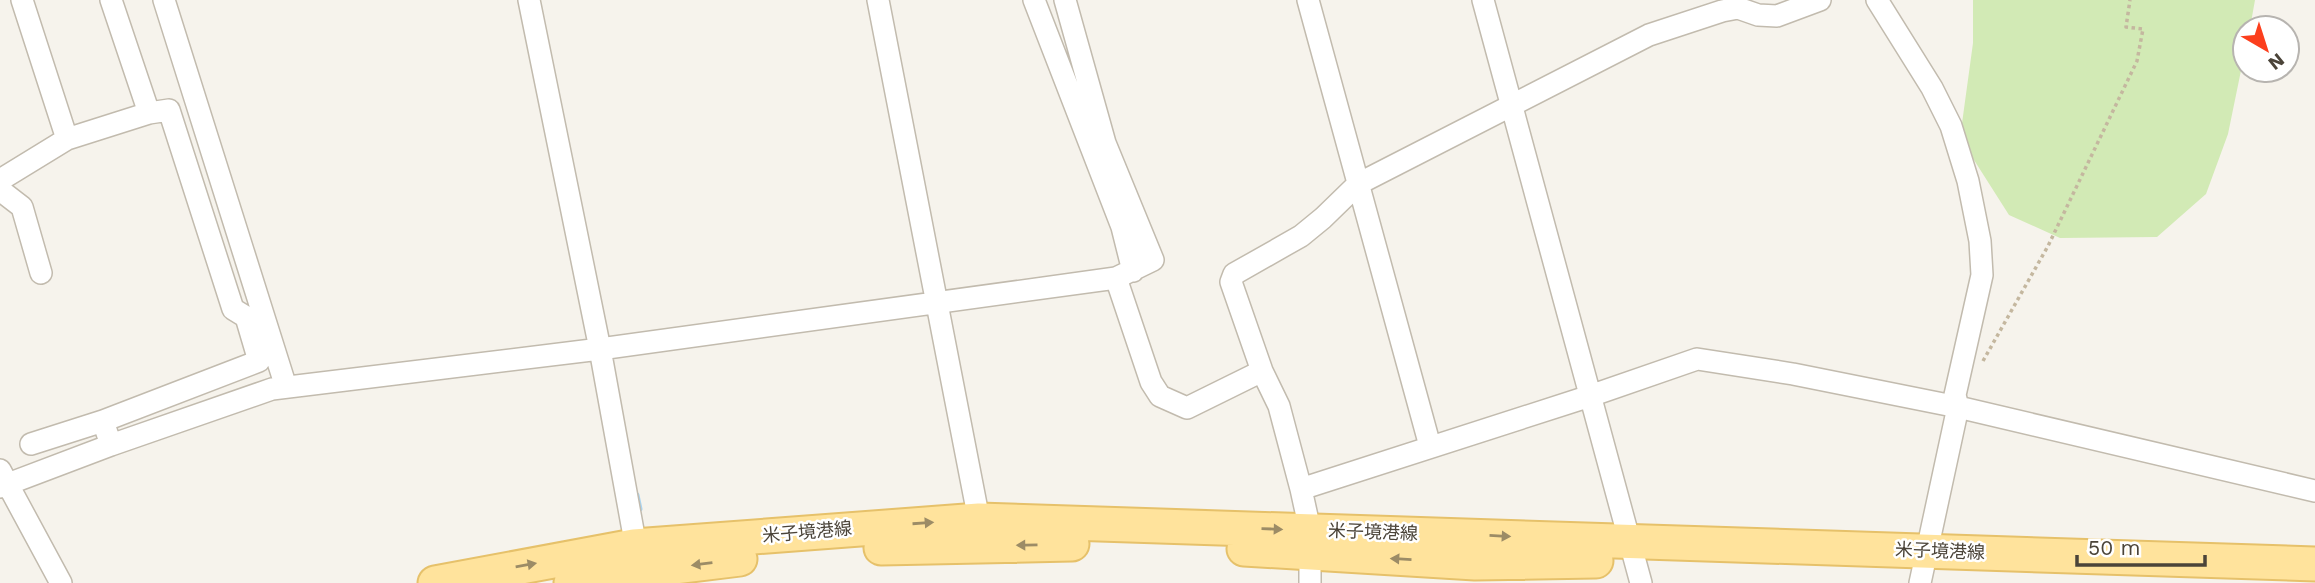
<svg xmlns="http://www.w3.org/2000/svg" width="2315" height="583" viewBox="0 0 2315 583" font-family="'Work Sans','Noto Sans JP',sans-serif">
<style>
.green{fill:#d2eab5}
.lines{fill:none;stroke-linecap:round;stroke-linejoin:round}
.stream{stroke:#a9d4f2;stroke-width:5}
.minor-casing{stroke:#c2bbae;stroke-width:24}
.primary-casing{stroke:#e6c16a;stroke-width:37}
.path{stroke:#c4b79f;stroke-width:3.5;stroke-dasharray:3.5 3.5;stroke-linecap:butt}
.minor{stroke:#fff;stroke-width:21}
.primary{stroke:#ffe39c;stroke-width:33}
.oneway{fill:#9c8c66}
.labels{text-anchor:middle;stroke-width:5;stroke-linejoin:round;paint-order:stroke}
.street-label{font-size:18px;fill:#4b4439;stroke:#fff}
</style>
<rect width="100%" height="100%" fill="#f6f3ec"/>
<path class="green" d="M1973,0H2255L2250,28H2245V51L2228,134L2206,194L2157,237L2060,238L2009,215L1960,138L1973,43Z"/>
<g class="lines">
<path class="stream" d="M637,495L640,509"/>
<g class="minor-casing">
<path id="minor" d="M22,0L67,139
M164,0L286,387
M529,0L600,349L638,558
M878,0L979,520
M1034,0L1091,147
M1308,0L1430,446
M1483,0L1641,583
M1877,0L1932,88L1951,126L1968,181L1980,241L1982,275L1955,395L1958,407L1920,583
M1105,143L1091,147L1122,227L1133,271
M0,180L67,139L149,113L111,0
M0,190L22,207L41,273
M1116,278L1151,382L1160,396L1187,408L1262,371
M31,444L103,421
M111,445L103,421L259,361L246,317L233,309L169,110L149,113
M0,470L61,583
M0,487L111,445L272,389L600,349L1116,278L1153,260L1105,143L1065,0
M1301,489L1279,406L1262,371L1231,282L1234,274L1301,236L1323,218L1358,184L1649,35L1722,11L1738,8L1758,15L1777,16L1820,0
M1310,583V530L1301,489L1590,396L1697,359L1793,374L1958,407L2315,491"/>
</g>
<g class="primary-casing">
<path id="primary" d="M881,548L1072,544
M1244,549L1475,563L1596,561
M435,583L634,546L979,520L2315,564
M571,583L642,571L740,559"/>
</g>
<path class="path" d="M1983,361L2048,246L2137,61L2143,29L2126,27L2130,0"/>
<use href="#minor" class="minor"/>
<use href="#primary" class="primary"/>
</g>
<defs><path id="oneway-solid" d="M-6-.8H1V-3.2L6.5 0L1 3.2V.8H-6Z" transform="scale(1.75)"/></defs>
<g class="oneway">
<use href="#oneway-solid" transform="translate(923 523) rotate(-4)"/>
<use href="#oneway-solid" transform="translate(1272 529) rotate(2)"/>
<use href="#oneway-solid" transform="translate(1500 536) rotate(3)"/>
<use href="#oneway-solid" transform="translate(1027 545) rotate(179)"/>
<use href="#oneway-solid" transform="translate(1401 559) rotate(-177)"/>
<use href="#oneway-solid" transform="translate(702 564) rotate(173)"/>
<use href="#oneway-solid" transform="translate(526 565) rotate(-10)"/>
</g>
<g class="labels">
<g class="street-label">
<text transform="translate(807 532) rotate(-5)" y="6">米子境港線</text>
<text transform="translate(1373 532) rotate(2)" y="6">米子境港線</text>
<text transform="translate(1940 551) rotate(2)" y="6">米子境港線</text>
</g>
</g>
<g transform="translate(2266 49) rotate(141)"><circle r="33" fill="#ffffff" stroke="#b7b4b0" stroke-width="2"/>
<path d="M0-5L12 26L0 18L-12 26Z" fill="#fc3f1d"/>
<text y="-10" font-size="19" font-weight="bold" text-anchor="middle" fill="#4b4439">N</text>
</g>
<path d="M2077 555v10h128v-10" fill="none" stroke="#4b4439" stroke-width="3.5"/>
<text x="2088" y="555" font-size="21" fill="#4b4439" stroke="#ffffff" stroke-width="5" paint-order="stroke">50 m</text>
</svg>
